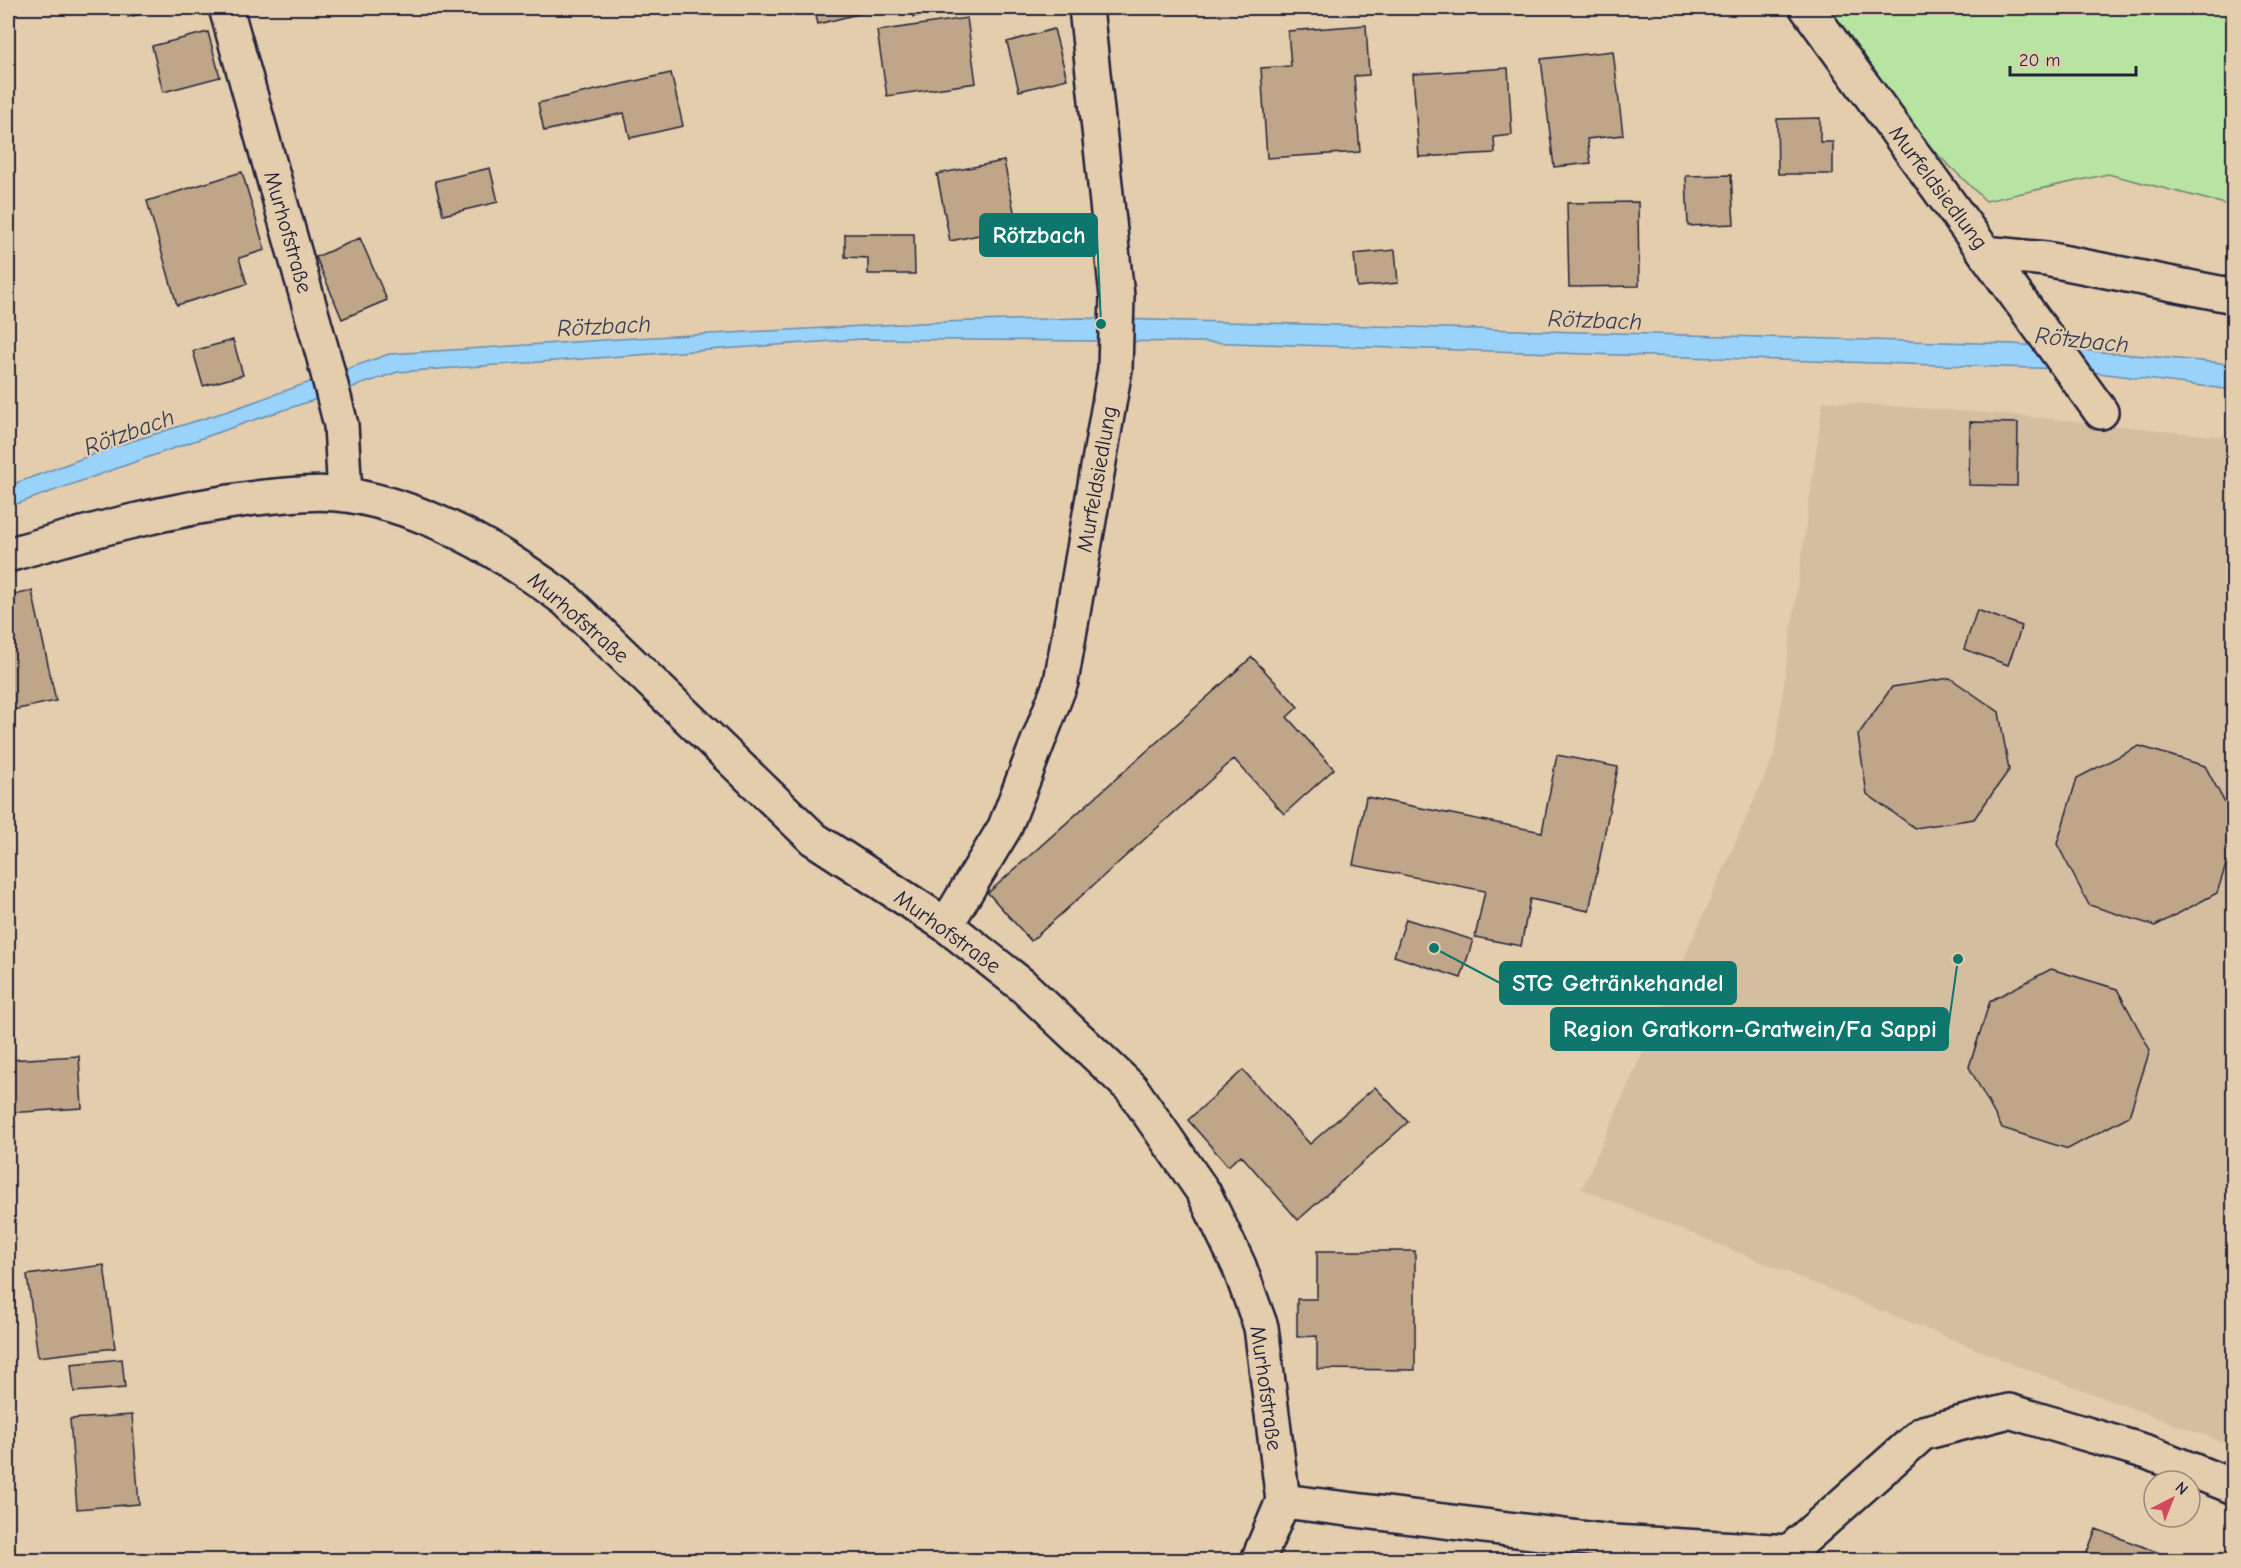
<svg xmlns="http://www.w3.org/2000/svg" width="2241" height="1568" viewBox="0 0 2241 1568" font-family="'Comic Neue',sans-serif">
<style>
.built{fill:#d5bea0}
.green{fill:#b8e4a1;stroke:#6d836e;stroke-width:1.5}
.water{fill:#99d3f9;stroke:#698cad;stroke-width:1.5}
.building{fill:#bfa688;stroke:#22223b;stroke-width:1.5}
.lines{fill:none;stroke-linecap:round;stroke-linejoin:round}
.minor-casing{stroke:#22223b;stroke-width:38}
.minor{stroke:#e4cdad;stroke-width:33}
.labels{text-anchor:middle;stroke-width:4.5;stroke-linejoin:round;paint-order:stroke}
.street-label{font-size:22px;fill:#22223b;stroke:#e4cdad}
.water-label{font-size:24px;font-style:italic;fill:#343d58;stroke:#e4cdad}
.leader{fill:none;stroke:#0f766e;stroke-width:2}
.callout-dot{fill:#0f766e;stroke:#e4cdad;stroke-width:2}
.callout{fill:#0f766e;stroke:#0f766e;stroke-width:2}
.callout-label{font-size:24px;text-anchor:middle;font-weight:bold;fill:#fff}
</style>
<rect width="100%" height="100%" fill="#e4cdad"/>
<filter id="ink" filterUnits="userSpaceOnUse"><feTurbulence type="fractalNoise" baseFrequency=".0167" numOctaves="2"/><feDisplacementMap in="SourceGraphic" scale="12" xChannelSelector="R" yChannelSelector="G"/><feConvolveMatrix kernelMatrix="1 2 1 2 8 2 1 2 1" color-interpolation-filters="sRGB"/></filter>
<g filter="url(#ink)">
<path class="built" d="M1823,401L2016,415L2233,438V1446L2020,1367L1582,1189L1774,755Z"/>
<path class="green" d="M1832,8H2233V206L2108,174L1986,201L1932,149L1852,47Z"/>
<path class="water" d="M1082,318L2013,344L2233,364V390L2067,369L1200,342L862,339L398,372L242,424L8,507V486L113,447L231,410L389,354L635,338L939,322Z"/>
<path class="building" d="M126,8H166L128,17Z
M814,8H865L866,12L818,24Z
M911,8H965L913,17Z
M967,18L976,83L887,96L877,31Z
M1366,25L1369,75L1354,76L1360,152L1267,158L1261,68L1291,66L1288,31Z
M1054,29L1067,79L1019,91L1007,42Z
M208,32L220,77L163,92L152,46Z
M1613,51L1623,135L1587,139L1591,163L1554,167L1541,59Z
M1508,68L1512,135L1494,137L1495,153L1419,157L1413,74Z
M671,73L683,126L630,138L624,113L544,131L538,103Z
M1820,118V142H1833V174H1778L1777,119Z
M1004,161L1017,227L950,241L937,174Z
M490,168L498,202L443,215L435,181Z
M242,172L265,250L239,258L247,284L177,305L147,201Z
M1731,175L1734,224L1688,226L1686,176Z
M1638,202L1639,286L1569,287L1567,203Z
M845,234H914L915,274H868V258L845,257Z
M360,238L387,300L342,319L316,257Z
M1395,250L1398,283L1357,287L1354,254Z
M233,340L243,375L203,386L193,351Z
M1970,422L2018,423L2017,486L1969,485Z
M32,591L56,701L8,711V596Z
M1977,610L2022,626L2008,665L1964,649Z
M1252,657L1298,707L1287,717L1334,769L1284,814L1234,759L1031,941L988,893Z
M1950,678L1999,712L2009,770L1974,819L1915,828L1867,794L1858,735L1892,687Z
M2139,746L2205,766L2234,820V840L2217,893L2155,926L2089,905L2057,844L2077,778Z
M1557,755L1618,767L1589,911L1530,899L1521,946L1475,937L1485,891L1353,865L1366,797L1542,832Z
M1406,919L1473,940L1461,978L1394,956Z
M2051,969L2117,989L2150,1050L2129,1116L2068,1149L2002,1128L1969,1067L1990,1001Z
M79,1056L82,1108L8,1113V1060Z
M1243,1070L1310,1144L1375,1087L1408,1122L1298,1220L1241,1155L1228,1166L1188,1120Z
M1317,1251H1415V1370L1317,1369V1336L1297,1337V1299H1317Z
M104,1265L115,1348L38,1357L27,1275Z
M122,1359L125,1388L74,1392L71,1364Z
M132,1415L139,1504L77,1509L70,1419Z
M2096,1529L2178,1560H2084Z"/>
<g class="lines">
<g class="minor-casing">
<path id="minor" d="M226,8L324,358L341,425L345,495
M1807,8L2101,412
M1985,253L2046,259L2234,296
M8,555C89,531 171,509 256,498C285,495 317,491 347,495C429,508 500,551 566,600L814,839L946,925L1022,985L1132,1089L1204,1193L1239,1266L1261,1327L1283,1501L1258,1560
M946,925L1005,827L1061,682L1115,369L1117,296L1086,8
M1283,1501L1613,1542L1789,1552L1923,1433L2009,1411L2147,1452L2234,1487"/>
</g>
<use href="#minor" class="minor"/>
</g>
</g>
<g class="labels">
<g class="street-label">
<text transform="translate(1939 187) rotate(53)" y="8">Murfeldsiedlung</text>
<text transform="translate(289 232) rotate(74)" y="8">Murhofstraße</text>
<text transform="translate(1096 479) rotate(-80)" y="8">Murfeldsiedlung</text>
<text transform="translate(579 617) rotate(41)" y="8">Murhofstraße</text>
<text transform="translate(948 931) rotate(36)" y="8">Murhofstraße</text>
<text transform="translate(1267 1388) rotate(82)" y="8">Murhofstraße</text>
</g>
<g class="water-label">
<text transform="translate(1595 320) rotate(2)" y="8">Rötzbach</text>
<text transform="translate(604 326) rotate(-3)" y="8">Rötzbach</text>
<text transform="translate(2082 340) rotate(6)" y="8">Rötzbach</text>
<text transform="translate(129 432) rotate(-20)" y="8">Rötzbach</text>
</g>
</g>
<path class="leader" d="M1101 324L1097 235M1434 948L1500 983M1958 959L1948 1029"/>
<g class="callout-dot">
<circle cx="1101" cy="324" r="6"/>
<circle cx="1434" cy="948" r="6"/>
<circle cx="1958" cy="959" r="6"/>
</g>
<g class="callout">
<rect x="980" y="214" width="117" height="42" rx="6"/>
<rect x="1500" y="962" width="236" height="42" rx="6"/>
<rect x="1551" y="1008" width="397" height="42" rx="6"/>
</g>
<g class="callout-label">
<text x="1039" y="243">Rötzbach</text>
<text x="1618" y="991">STG Getränkehandel</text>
<text x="1750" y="1037">Region Gratkorn-Gratwein/Fa Sappi</text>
</g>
<rect width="2241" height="1568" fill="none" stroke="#e4cdad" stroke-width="30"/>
<rect x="15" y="15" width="2211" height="1538" fill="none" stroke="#22223b" stroke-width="2" filter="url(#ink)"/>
<g transform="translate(2172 1499) rotate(42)"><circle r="28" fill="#e4cdad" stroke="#96897f" stroke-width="1.5"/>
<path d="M0-4.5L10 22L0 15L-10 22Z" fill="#d1495b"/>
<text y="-9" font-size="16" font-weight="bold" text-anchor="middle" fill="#22223b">N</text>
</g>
<path d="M2010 66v9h126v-9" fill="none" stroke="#22223b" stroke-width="3"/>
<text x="2019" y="66" font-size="18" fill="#22223b" stroke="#e4cdad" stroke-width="4.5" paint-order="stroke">20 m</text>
</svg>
